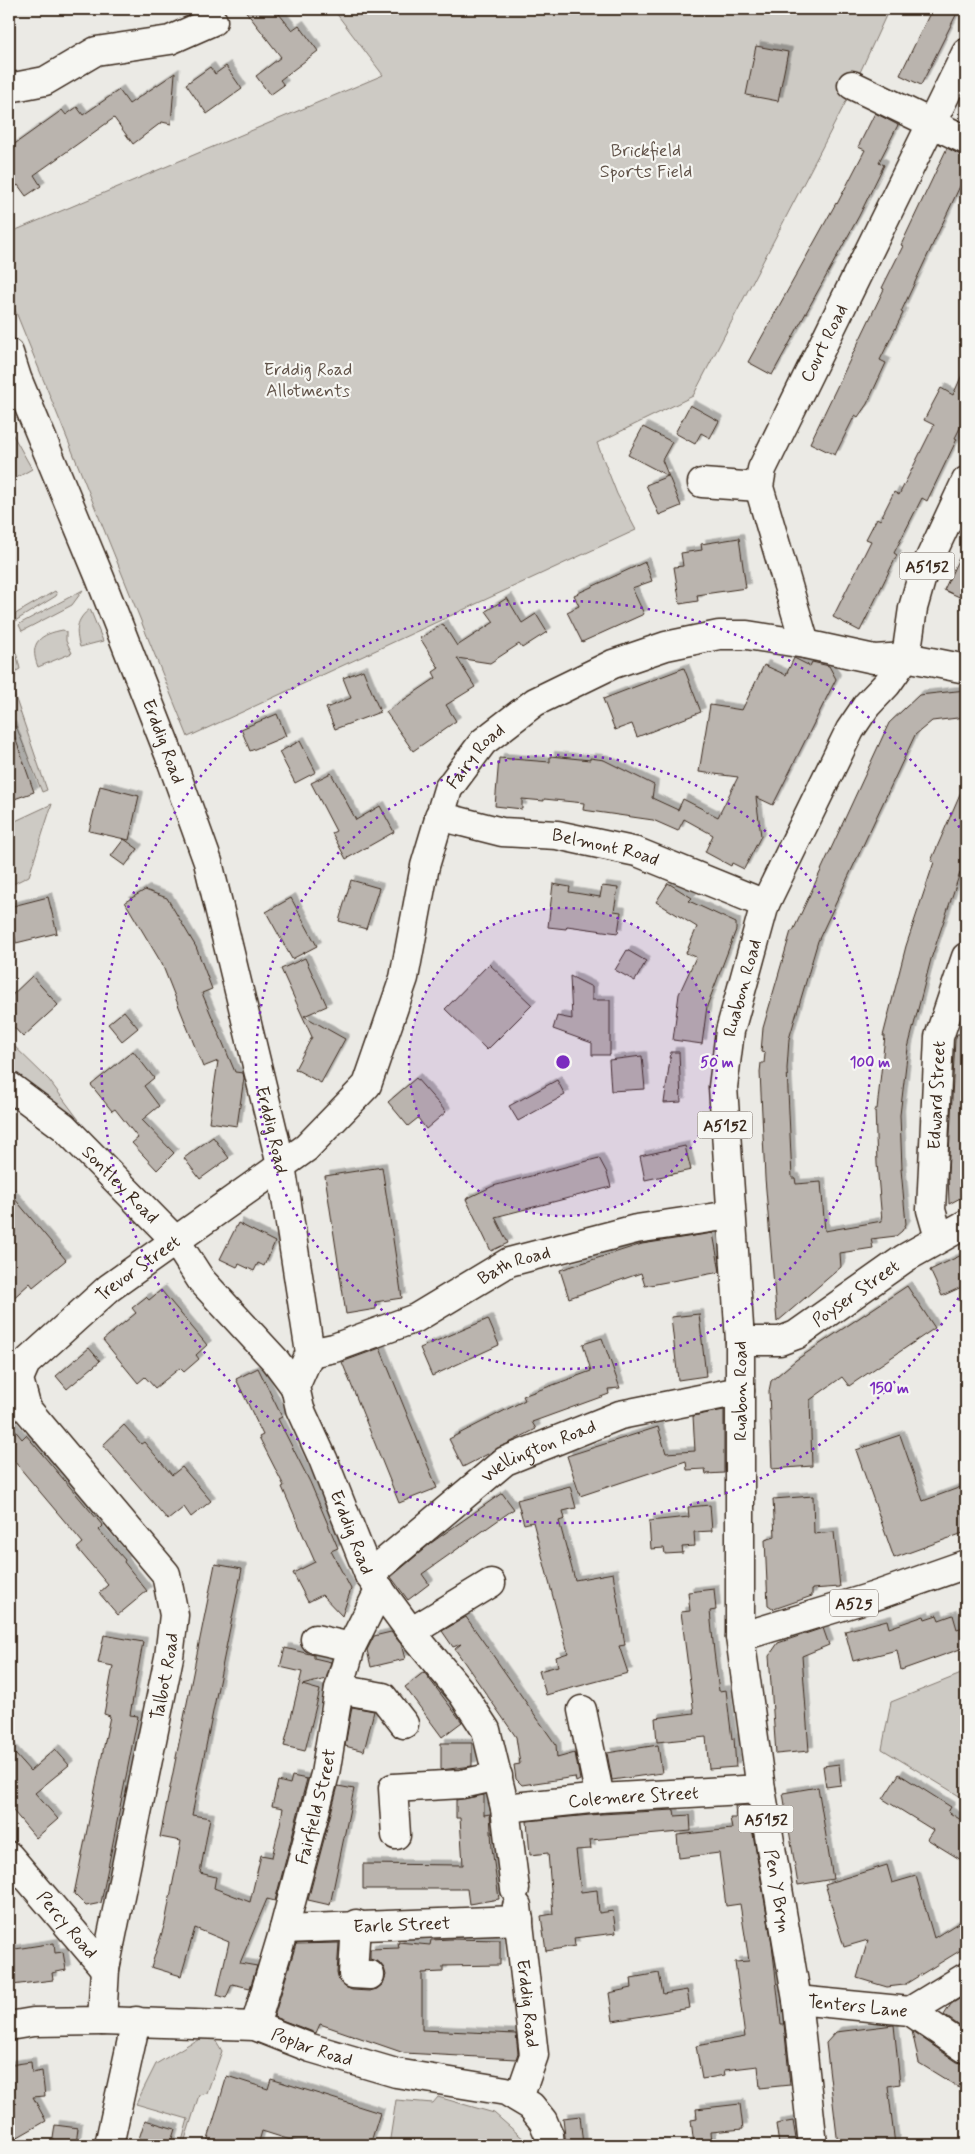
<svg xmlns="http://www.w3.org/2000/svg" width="975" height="2154" viewBox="0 0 975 2154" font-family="Mynerve,sans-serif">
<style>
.green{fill:#cdcac4;stroke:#847a71}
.building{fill:#bab4ae;stroke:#3b2a1e;filter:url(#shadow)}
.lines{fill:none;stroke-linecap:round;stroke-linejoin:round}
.minor-casing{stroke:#3b2a1e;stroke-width:31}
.major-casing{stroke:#3b2a1e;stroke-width:31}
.minor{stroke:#f6f6f2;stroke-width:28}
.major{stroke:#f6f6f2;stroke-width:28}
.ring{fill:none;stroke:#7b2cbf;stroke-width:2.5;stroke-dasharray:2.5 5}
.labels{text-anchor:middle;stroke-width:4.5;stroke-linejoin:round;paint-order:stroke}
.shield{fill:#f6f6f2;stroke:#73675e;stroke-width:1}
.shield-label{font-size:16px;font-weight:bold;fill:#3b2a1e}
.park-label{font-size:18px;fill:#605248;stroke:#f6f6f2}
.street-label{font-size:18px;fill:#3b2a1e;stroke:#f6f6f2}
.centre{fill:#7b2cbf;stroke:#f6f6f2;stroke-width:2.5}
.ring-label{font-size:15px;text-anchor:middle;font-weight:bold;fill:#7b2cbf;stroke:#f6f6f2;stroke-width:4.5;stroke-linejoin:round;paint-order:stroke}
</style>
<defs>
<filter id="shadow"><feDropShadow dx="4.5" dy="-4.5" stdDeviation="0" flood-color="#0004"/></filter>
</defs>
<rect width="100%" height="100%" fill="#ebeae5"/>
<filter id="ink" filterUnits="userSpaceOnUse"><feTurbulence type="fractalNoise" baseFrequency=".02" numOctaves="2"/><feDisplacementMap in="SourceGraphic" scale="10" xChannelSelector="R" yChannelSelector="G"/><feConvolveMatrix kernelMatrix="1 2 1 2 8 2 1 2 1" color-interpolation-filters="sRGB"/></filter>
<g filter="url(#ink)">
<path class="green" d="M333,9H889L851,92L693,396L597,443L617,494L636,530L188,737L9,295V233L383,75Z
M9,428L32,469L9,482Z
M83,590L72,605L22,631L19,625L21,623Z
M55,591L57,594L56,596L15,621V615L17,613Z
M90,609L103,641L80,647C75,631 76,619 90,609Z
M63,630L66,632V641L72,653L38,667C28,642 41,634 63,630Z
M9,650L16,652L20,669L9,675Z
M9,679L47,790L42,792L16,726L9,729Z
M52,804L29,876L9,886V824Z
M9,1041L49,1080L85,1128L22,1084L9,1071Z
M966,1672V1800L882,1749L891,1702Z
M212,2034L222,2051L207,2093L199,2095L184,2143L194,2145H181L188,2119L136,2104L156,2064L189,2044Z
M438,2097L494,2113L526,2141L528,2145H389L396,2100L433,2103Z"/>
<path class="building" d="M244,9H275L292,30L299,25L318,51L280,80L284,85L270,95L256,76L281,57Z
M932,9H959L921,85L900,75Z
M756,46L788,52L778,101L746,95Z
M226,66L242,89L207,114L186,84L210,67L215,74Z
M175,73L171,124L162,122L133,144L114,118L34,175L41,186L26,196L18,185L9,192V148L62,110L66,115L77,107L83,115L119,90L129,104Z
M875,113L898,125L879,162L884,165L859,216L772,375L748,362L836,203L837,204L865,150L858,147Z
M947,148L966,158V186L961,184L901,312L903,313L880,360L886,363L867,404L858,417L855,415L835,455L810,443L884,289L882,288L903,246L901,245Z
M966,366V416L955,438L957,439L927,501L922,498L894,553L897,555L860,631L833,617L871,541L866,539L877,518L880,520L894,492L899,495L934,425L924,420L941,388L953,395Z
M690,405L719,421L710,438L701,433L695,444L675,433Z
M643,427L672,442L662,460L681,506L659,515L646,485L668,476L628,455Z
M739,538L746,588L697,595L698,601L680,604L674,567L683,566L681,553L702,550L701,544Z
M966,543V600L944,590Z
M645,562L652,581L632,588L644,614L582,642L567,612L579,606L574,595Z
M507,598L522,623L536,614L547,632L522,648L519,644L490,663L457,658L475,687L446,705L456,721L413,751L386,712L436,678L433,672L439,668L420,638L443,624L457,646L494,622L486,611Z
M794,658L810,666L812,662L829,666L836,679L773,805L756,797L761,836L744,869L732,863L731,866L705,852L713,835L684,819L678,831L653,820L583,810L584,803L544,799V801L522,799V809L495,806L499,758L550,762V756L590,760V758L604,760L654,785L652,798L678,810L683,799L718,817L738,777L699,772L710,705L742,710L764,665L786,675Z
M684,668L701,712L637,737L632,724L615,730L603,699Z
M363,670L380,712L335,729L326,708L351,698L343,678Z
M966,690V717L932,721L915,735L818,941L789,1039L787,1069L792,1178H795L796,1184L821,1182L825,1231L882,1221L877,1164L875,1109H877L885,1036H883L906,946L934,862L931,861L966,780V865L962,874L960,873L931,959L908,1048L900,1115L902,1169H901L906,1224L902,1231L896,1236L871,1239L873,1248L840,1253L841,1267L777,1322L765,1178L760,1072L761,1063H764L765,1053L761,1052L763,1028L791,931H793L889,723L919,695Z
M277,714L286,736L250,751L241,729Z
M9,726H11L34,792L9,801Z
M300,741L316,772L295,783L279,752Z
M331,773L356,820L380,806L394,832L346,859L332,833L336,831L311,783Z
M100,786L139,796L129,840L89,831Z
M124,839L138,849L125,866L111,856Z
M351,880L379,888L366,929L339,921Z
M668,883L692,898L689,901L736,923V930L707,1006L702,1044L673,1040L679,994L696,957L686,953L697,927L656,902Z
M553,884L570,887L569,892L600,897L602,886L618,888L614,911L621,912L618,933L567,926L566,929L548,927Z
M145,890L167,898L196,947L212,989L202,993L235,1072L243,1073L244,1078L237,1126L209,1122L218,1061L203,1067L162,964L125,902Z
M48,897L57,933L16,943L9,907Z
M291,898L317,946L292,959L266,912Z
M627,950L646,961L635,981L615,970Z
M305,958L327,1006L304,1016L345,1039L321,1083L295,1069L312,1037L281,969Z
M489,964L532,1005L487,1050L445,1009Z
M32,976L58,1005L23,1037L9,1022V998Z
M570,976L592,987V1000H610V1055H592V1043L553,1029L557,1016L572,1019Z
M124,1011L138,1028L122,1041L108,1024Z
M957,1034H966V1195L949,1204L948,1174L955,1040Z
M133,1051L154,1078L144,1086L159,1106L142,1120L174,1153L157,1170L132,1143L138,1138L115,1109L112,1111L91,1085Z
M671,1052H679L681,1102L664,1103Z
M642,1056L645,1089L611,1091L609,1060Z
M416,1078L446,1112L426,1129L418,1118L408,1126L388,1102Z
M557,1080L565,1095L518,1121L509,1106Z
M213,1137L229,1158L200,1179L184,1158Z
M685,1146L691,1170L645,1180L640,1156Z
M599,1158L607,1173L611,1187L495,1217L508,1243L491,1251L466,1199L493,1186Z
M382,1167L402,1298L375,1302L376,1309L346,1314L325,1176Z
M9,1192L66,1260L33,1287L30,1283L9,1302Z
M238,1223L275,1242L264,1266L258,1263L254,1271L239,1264L237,1267L220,1259Z
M713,1233L720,1272L645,1286L641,1273L569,1298L560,1270L642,1244Z
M966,1253V1285L942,1296L930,1270Z
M907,1286L935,1328L849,1386L842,1377L810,1400L812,1466L772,1469L769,1391L771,1381L796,1360Z
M161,1290L207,1345L196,1355L199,1359L184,1372L180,1368L155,1388L145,1377L138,1383L103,1340L136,1313L132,1308L146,1297L149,1300Z
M699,1314L706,1376L678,1380L671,1317Z
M488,1319L499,1345L432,1376L420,1348Z
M602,1338L620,1388L608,1389L609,1394L532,1422L536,1429L463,1467L449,1439L525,1400L523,1396L591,1371L583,1344Z
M89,1348L100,1361L67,1389L56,1376Z
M380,1348L437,1488L399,1503L342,1362Z
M258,1368L282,1417L278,1419L310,1482L338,1548L331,1551L351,1589L342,1616L322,1595L308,1602L293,1573L315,1562L282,1487L284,1486L259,1437L263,1435L236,1379Z
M724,1410V1473L706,1474L705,1469L687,1470L686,1461L580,1496L567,1456L658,1427L666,1453L695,1451L693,1416Z
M9,1423L22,1439L26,1435L103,1526L99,1530L125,1560L124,1562L147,1591L118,1615L99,1593L108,1585L77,1548L83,1543L9,1455Z
M124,1425L141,1444L144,1442L172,1475L182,1467L211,1501L191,1517L184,1507L168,1520L103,1445Z
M900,1435L923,1501L961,1487L966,1503V1532L894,1558L856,1450Z
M570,1486L576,1508L563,1511L565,1519L559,1521L575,1580L613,1573L625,1645L619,1646L628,1673L546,1695L539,1671L558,1666L556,1657L568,1653L533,1522L524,1524L517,1500Z
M502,1493L514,1509L422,1574L429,1584L408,1600L391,1577L431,1543Z
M813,1496L814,1534L834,1532L840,1587L812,1589V1596L774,1609L768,1605L765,1540L775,1537L773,1499Z
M710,1505L712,1531L694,1532L695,1546L682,1547L683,1553L665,1554L664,1548L651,1549L649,1521L689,1517L688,1507Z
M215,1564L242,1569L192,1815L210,1818L200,1873L216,1877L214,1888L250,1902L261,1855L272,1857L280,1824L283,1808L272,1806L278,1781L290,1784L292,1776L307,1779L275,1901L267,1899L240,1963L257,1966L250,1988L232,1984L226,1998L217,1995L229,1942L195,1928L181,1976L151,1967L165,1923L181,1841L160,1837Z
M714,1589L716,1610L710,1611L714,1652L719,1691L726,1690L732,1739L734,1738L736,1767L709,1769L706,1737L657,1742L655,1718L694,1713L681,1612L690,1611L688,1592Z
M937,1615L939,1620L953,1615L957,1629L966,1626V1647L901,1670L897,1650L853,1661L845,1631L887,1620L889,1628L924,1616L925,1619Z
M466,1617L556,1745L557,1758L575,1753L580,1780L576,1782L575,1777L522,1785L516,1779L514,1765L520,1764L516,1737L455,1649L461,1644L453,1647L442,1631Z
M823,1628L829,1645L802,1656L809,1751L776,1754L769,1656L778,1643Z
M391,1632L401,1644L405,1659L371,1667L367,1650L374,1636Z
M104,1635L143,1642L130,1715L138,1716L101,1903L86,1906L74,1894L110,1716L104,1714L113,1666L98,1663Z
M285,1648L314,1655V1658L331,1662L326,1679L302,1685L320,1690L305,1751L284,1746L302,1672L280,1667Z
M424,1672L462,1722L442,1737L405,1687Z
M352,1707L374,1711L364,1751L345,1746Z
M441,1743H472V1766L441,1770Z
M658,1745L662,1773L612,1780L607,1753Z
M9,1747L30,1771L55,1749L69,1765L35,1793L58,1819L36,1838L9,1806Z
M839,1764L841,1785L826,1787L823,1766Z
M899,1774L951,1807L948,1812L966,1823V1863L927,1839L933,1830L883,1799Z
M338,1786L354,1789L330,1905L308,1900Z
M818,1787L833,1879L798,1885L783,1793Z
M484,1795V1815L490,1814L492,1848L499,1899L469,1904L467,1889H363V1864L463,1865L460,1818H456V1800Z
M748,1805L772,1944L781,2024H784L790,2085L760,2088L758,2066L724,2070L725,2075L702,2079L696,2046L745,2037L735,1962L749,1961L740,1904L726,1906L719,1853L679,1858L677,1835L732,1829L730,1818H736L735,1806Z
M674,1810L675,1816L690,1815L691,1831L590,1840L591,1849L576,1850L581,1892L597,1890L599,1913L613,1911L616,1933L574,1938L575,1946L546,1951L541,1916L553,1914L548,1853L530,1855L527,1821L601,1814Z
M887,1865L892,1883L916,1876L934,1938L966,1918V1947L904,1985L887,1987L857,1978L868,1940L844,1947L825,1884Z
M451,1939L500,1940V1965L443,1966V1972L422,1973V2030L516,2034L518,2053L516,2059L404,2053L320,2024L316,2033L274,2017L296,1944L339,1943L337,1973L339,1981L345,1987L352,1990L369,1991L377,1989L383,1984L386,1975L384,1968L379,1962L370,1959V1949L399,1948L398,1942L430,1945L431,1940Z
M54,1943L55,1953L63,1952L66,1970L52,1973L53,1980L12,1985L9,1950Z
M659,1973L663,1994L687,1990L690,2008L613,2021L609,1993L632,1988L631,1978Z
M966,1995V2025L964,2029L944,2015L951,2004Z
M894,2025L900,2084L888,2086L895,2145H838L826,2043L836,2032Z
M912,2031L957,2062L966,2064V2092L919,2063Z
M31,2062L32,2073L42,2071L45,2096L33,2097L46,2121L9,2142V2065Z
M227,2076L268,2089L271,2079L380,2113L370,2145H306L262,2131L258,2145H216L207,2142Z
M740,2104L743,2129L711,2132L712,2145H694L691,2120L697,2119L696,2109Z
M580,2116L583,2145H566L563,2118Z
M145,2120L175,2129L170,2145H137Z
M793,2121L797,2145H779L776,2124Z
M55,2125L78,2128L76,2145H52Z"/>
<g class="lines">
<g class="minor-casing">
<g id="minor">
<path d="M852,85L966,140"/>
<path d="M9,88L45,81L96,51L170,40L213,21"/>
<path id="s1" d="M9,353L17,378L100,578L169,754L208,862L281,1165L310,1353L295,1387L300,1409L323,1459L369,1575L411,1632L462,1693L486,1730L505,1808L515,1889"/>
<path d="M702,483L759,487"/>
<path id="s2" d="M805,644L759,487L762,469L966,53"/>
<path id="s3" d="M439,816L502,832L557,835L637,852L765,904"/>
<path id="s4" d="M9,1086L64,1127L176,1241L201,1280L275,1360L295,1387"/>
<path id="s5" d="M939,1238L931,1210L939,1037L966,957"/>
<path id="s6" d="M740,1341H780L796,1335L905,1258L966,1224"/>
<path id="s7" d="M310,1353L334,1348L416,1318L509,1262L636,1229L731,1215"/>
<path id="s8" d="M369,1575L505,1461L620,1415L740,1391"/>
<path d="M411,1632L491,1583"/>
<path d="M315,1639L351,1647"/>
<path d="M339,1689L383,1697L404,1724"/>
<path d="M582,1710L600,1798"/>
<path id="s9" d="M505,1808L600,1798L761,1789"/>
<path d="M396,1835L393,1788L462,1784L498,1776"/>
<path id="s10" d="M9,1856L105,1969"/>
<path id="s11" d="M517,1906L534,2055L519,2098"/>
<path d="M356,1924L353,1974L370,1975"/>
<path id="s12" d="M284,1929L519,1920"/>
<path id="s13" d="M797,2000L910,2011L966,2049"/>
<path d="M910,2011L966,1977"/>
<path id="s14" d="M102,2021L255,2026L311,2048L396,2073L506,2091L531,2106L543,2121L549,2135L550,2145"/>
<path id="s15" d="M255,2026L282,1936L325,1774L339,1689L351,1647L380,1589"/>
<path d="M109,2145L136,2021"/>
</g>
</g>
<g class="major-casing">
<g id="major">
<path d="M740,1637L872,1597L966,1564"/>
<path id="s16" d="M9,2026L33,2022L102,2021L105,1969L169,1657L174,1615L166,1574L27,1409L19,1379L26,1363L109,1288L306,1148L367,1085L404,978L425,866L448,789L483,742L535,702L613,664L666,646L719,635H747L805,644L874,659L906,657L966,669"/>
<path id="s17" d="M813,2145L797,2000L761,1789L740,1637V1341L723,1087L730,1031L765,904L850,730L867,705L887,684L906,657L913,608L923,573L966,481"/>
</g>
</g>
<use href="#minor" class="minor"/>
<use href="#major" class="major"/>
</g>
</g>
<circle cx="563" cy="1062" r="154" fill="#7b2cbf" fill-opacity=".12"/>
<g class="ring">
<circle cx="563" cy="1062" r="154"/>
<circle cx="563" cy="1062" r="307"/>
<path d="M966 1285A461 461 0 1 1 966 839"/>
</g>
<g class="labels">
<g class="shield">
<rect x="899.5" y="552.5" width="55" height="27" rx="4"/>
<rect x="697.5" y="1111.5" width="55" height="27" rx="4"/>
<rect x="830" y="1589.5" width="48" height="27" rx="4"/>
<rect x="738.5" y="1805.5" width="55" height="27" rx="4"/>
</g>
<g class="shield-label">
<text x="927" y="572">A5152</text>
<text x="725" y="1131">A5152</text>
<text x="854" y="1609">A525</text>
<text x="766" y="1825">A5152</text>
</g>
<g class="park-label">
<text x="646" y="156">Brickfield<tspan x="646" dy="21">Sports Field</tspan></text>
<text x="308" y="375">Erddig Road<tspan x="308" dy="21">Allotments</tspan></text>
</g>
<g class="street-label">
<text dy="6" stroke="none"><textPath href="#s2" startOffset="322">Court Road</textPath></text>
<text dy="6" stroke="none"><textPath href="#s1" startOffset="418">Erddig Road</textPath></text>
<text dy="6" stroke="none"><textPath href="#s16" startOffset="1604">Fairy Road</textPath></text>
<text dy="6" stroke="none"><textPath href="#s3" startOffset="170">Belmont Road</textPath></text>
<text dy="6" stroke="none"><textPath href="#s17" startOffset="1165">Ruabon Road</textPath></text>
<text dy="6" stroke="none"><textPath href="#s5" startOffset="144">Edward Street</textPath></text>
<text dy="6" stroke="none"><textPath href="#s1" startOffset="822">Erddig Road</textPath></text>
<text dy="6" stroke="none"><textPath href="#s4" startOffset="149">Sontley Road</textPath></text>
<text dy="6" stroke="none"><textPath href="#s7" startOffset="224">Bath Road</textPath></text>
<text dy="6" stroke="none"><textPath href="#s16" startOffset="959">Trevor Street</textPath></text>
<text dy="6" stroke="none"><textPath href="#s6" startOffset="130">Poyser Street</textPath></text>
<text transform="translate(740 1391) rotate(-90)" y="6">Ruabon Road</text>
<text dy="6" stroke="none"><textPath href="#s8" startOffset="212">Wellington Road</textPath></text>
<text dy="6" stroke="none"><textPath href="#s1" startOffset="1242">Erddig Road</textPath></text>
<text dy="6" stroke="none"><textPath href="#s16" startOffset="444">Talbot Road</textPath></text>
<text dy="6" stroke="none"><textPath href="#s9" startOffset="129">Colemere Street</textPath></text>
<text dy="6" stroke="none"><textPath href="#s15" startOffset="228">Fairfield Street</textPath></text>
<text transform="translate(778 1891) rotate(80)" y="6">Pen Y Bryn</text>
<text dy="6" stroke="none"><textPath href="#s12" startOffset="118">Earle Street</textPath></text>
<text dy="6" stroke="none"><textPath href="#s10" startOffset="90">Percy Road</textPath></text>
<text dy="6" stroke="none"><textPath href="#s11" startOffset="98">Erddig Road</textPath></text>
<text dy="6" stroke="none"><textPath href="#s13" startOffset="61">Tenters Lane</textPath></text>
<text dy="6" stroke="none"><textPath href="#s14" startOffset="214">Poplar Road</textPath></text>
</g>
</g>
<circle cx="563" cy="1062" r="8" class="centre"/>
<g class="ring-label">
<text x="717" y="1067">50 m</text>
<text x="870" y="1067">100 m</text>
<text x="889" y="1393">150 m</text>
</g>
<rect width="975" height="2154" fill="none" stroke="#f6f6f2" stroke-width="30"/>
<rect x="15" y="15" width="945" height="2124" fill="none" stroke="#3b2a1e" stroke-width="2" filter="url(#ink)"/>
</svg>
